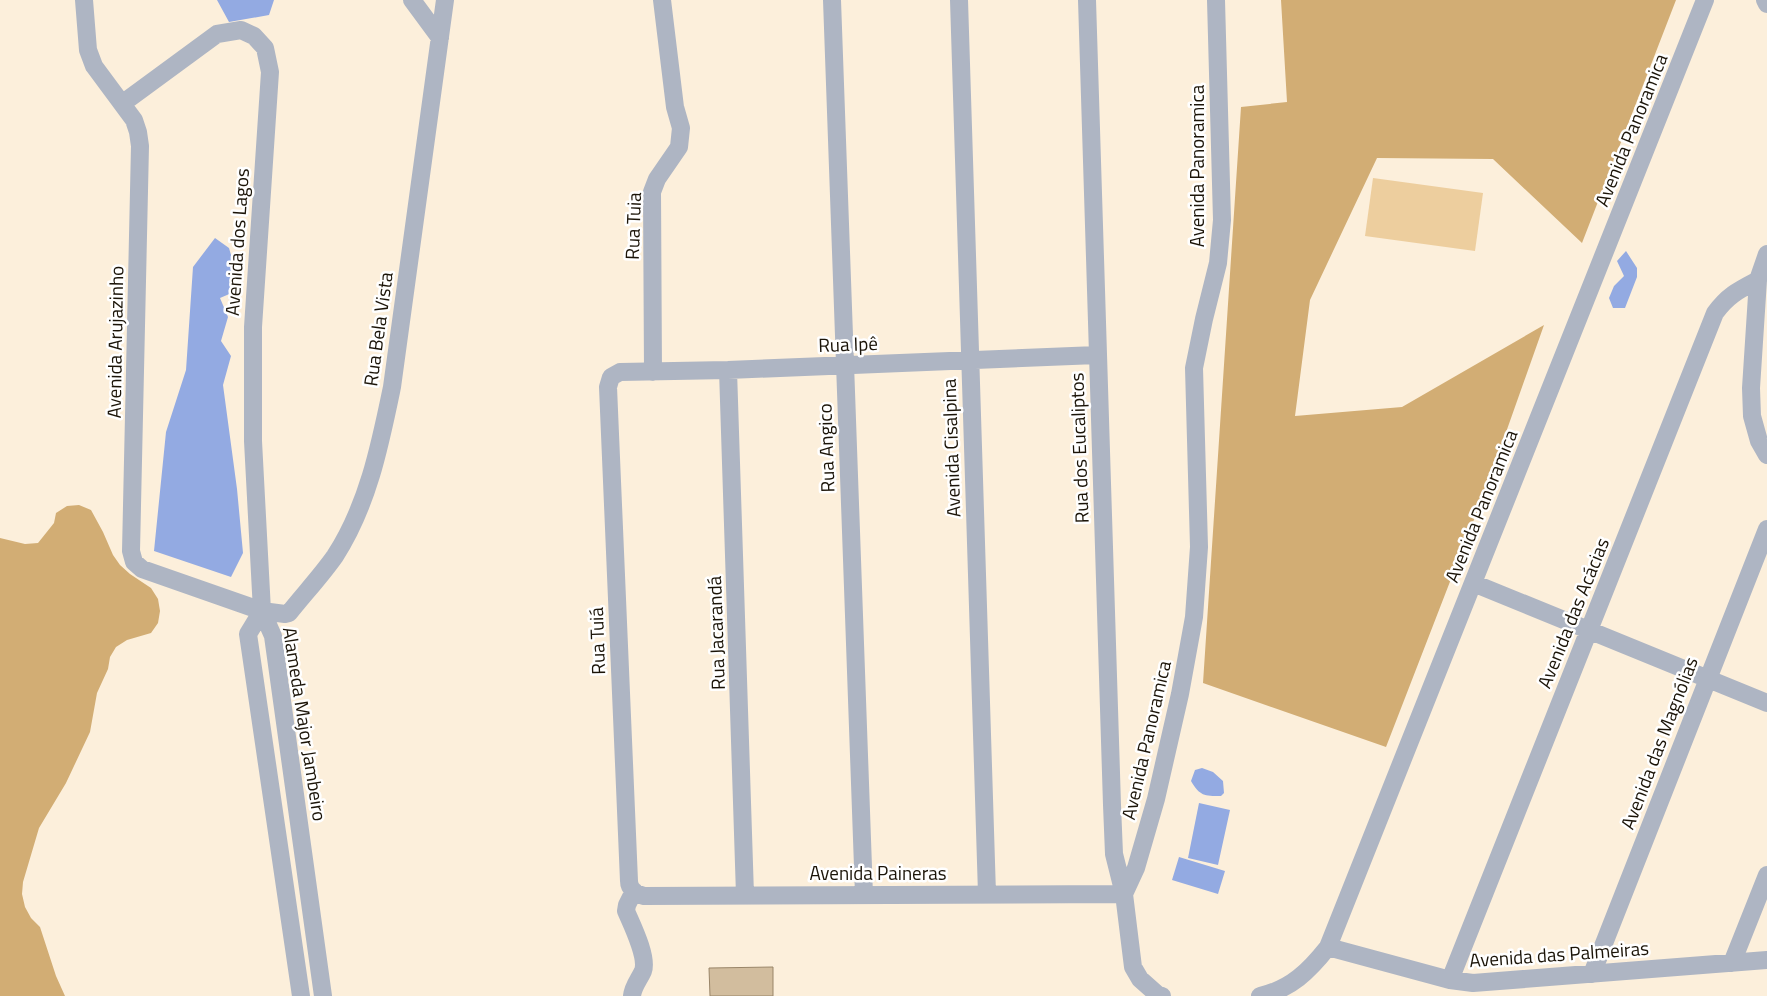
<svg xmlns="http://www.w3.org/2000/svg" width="1767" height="996" viewBox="0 0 1767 996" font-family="'Titillium Web',sans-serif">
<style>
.green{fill:#edce9e}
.forest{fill:#d2ad74}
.water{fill:#93aae2}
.building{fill:#d2bd9e;stroke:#998568}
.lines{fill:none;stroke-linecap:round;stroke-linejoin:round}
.minor{stroke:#aeb5c3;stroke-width:18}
.labels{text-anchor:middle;stroke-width:5;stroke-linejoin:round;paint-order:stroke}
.street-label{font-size:19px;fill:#1b1408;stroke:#fff}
</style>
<rect width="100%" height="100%" fill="#fcefdb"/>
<path class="green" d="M1373,178L1483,193L1475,251L1365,236Z"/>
<path class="forest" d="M1281,0H1676L1582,243L1493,159L1377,158L1310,300L1295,416L1402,407L1544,325L1487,486L1386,747L1203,683L1241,107L1287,102Z
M79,505L91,510L103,532L113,555L120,565L130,574L151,588L158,599L160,611L158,623L151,633L127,640L116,647L110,657L108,669L97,693L90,732L66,783L39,828L23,882L22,894L25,907L31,918L40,927L56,976L65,996H0V538L25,544L38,543L54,523L56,513L67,506Z"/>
<path class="water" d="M217,0H274L269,15L229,22Z
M215,238L229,248L241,289L220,298L228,317L221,341L231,356L223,385L237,489L243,553L231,577L154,551L166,432L186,370L193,267Z
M1626,251L1637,268V277L1625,308H1613L1609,298L1614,286L1624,276L1617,261Z
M1202,768L1213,772L1223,781L1224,793L1221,796C1204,796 1200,796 1191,781L1195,770Z
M1199,803L1230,810L1218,865L1188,858Z
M1179,857L1225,871L1218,894L1172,880Z"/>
<path class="building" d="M773,967V996H710L709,968Z"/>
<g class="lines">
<path class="minor" d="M84,0L88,50L94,66L134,120L138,132L140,146L131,551L134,562L142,569L262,611L285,614L289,613C304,594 321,576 335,556C368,505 380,445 392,387L445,0
M412,0L440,38
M832,0L864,895
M959,0L987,894
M1087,0L1112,805L1114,854L1124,894L644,896C636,894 629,889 629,881L608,387L611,377L620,372L728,370L1097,355
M1765,0L1767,4
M123,103L217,34L241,30L254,36L265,48L270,72L253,327V441L262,611L273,636L323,996
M1767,254L1758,280L1751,388L1752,416L1759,441L1767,455
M728,370L745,895
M653,372L652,192L657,179L679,147L681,128L675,107L662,0
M1473,583L1767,703
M262,611L248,634L301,996
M1328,947L1450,980L1473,983L1767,960
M1732,963L1767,875
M1592,974L1767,529
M1450,980L1715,313C1728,295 1739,290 1758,280
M632,996C633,986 639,980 643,971C648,957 632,925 626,911L627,905L634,891
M1162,996L1158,995L1140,979L1133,967L1124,894L1136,868L1156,799L1180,694L1194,617L1199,547L1194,368L1204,319L1218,263L1222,220L1216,0
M1260,996C1291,989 1309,971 1328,947L1705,0"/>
</g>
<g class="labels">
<g class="street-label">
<text transform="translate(1631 130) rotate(-68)" y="7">Avenida Panoramica</text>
<text transform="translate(1197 166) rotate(-90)" y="7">Avenida Panoramica</text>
<text transform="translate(633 226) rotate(-88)" y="7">Rua Tuia</text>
<text transform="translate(237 242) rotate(-86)" y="7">Avenida dos Lagos</text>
<text transform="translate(378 329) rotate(-82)" y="7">Rua Bela Vista</text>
<text transform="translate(115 342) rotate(-89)" y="7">Avenida Arujazinho</text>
<text transform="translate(848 344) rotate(-2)" y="7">Rua Ipê</text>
<text transform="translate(826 448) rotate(-92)" y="7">Rua Angico</text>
<text transform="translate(951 448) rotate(-92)" y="7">Avenida Cisalpina</text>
<text transform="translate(1079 448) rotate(-92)" y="7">Rua dos Eucaliptos</text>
<text transform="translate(1481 506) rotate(-68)" y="7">Avenida Panoramica</text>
<text transform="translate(1573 613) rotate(-68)" y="7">Avenida das Acácias</text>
<text transform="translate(716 633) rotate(-92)" y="7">Rua Jacarandá</text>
<text transform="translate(597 641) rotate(-92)" y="7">Rua Tuiá</text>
<text transform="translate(305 724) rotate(81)" y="7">Alameda Major Jambeiro</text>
<text transform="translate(1146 740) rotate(-77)" y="7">Avenida Panoramica</text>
<text transform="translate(1659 743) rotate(-69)" y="7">Avenida das Magnólias</text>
<text x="878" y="880">Avenida Paineras</text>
<text transform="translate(1559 954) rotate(-4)" y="7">Avenida das Palmeiras</text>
</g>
</g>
</svg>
